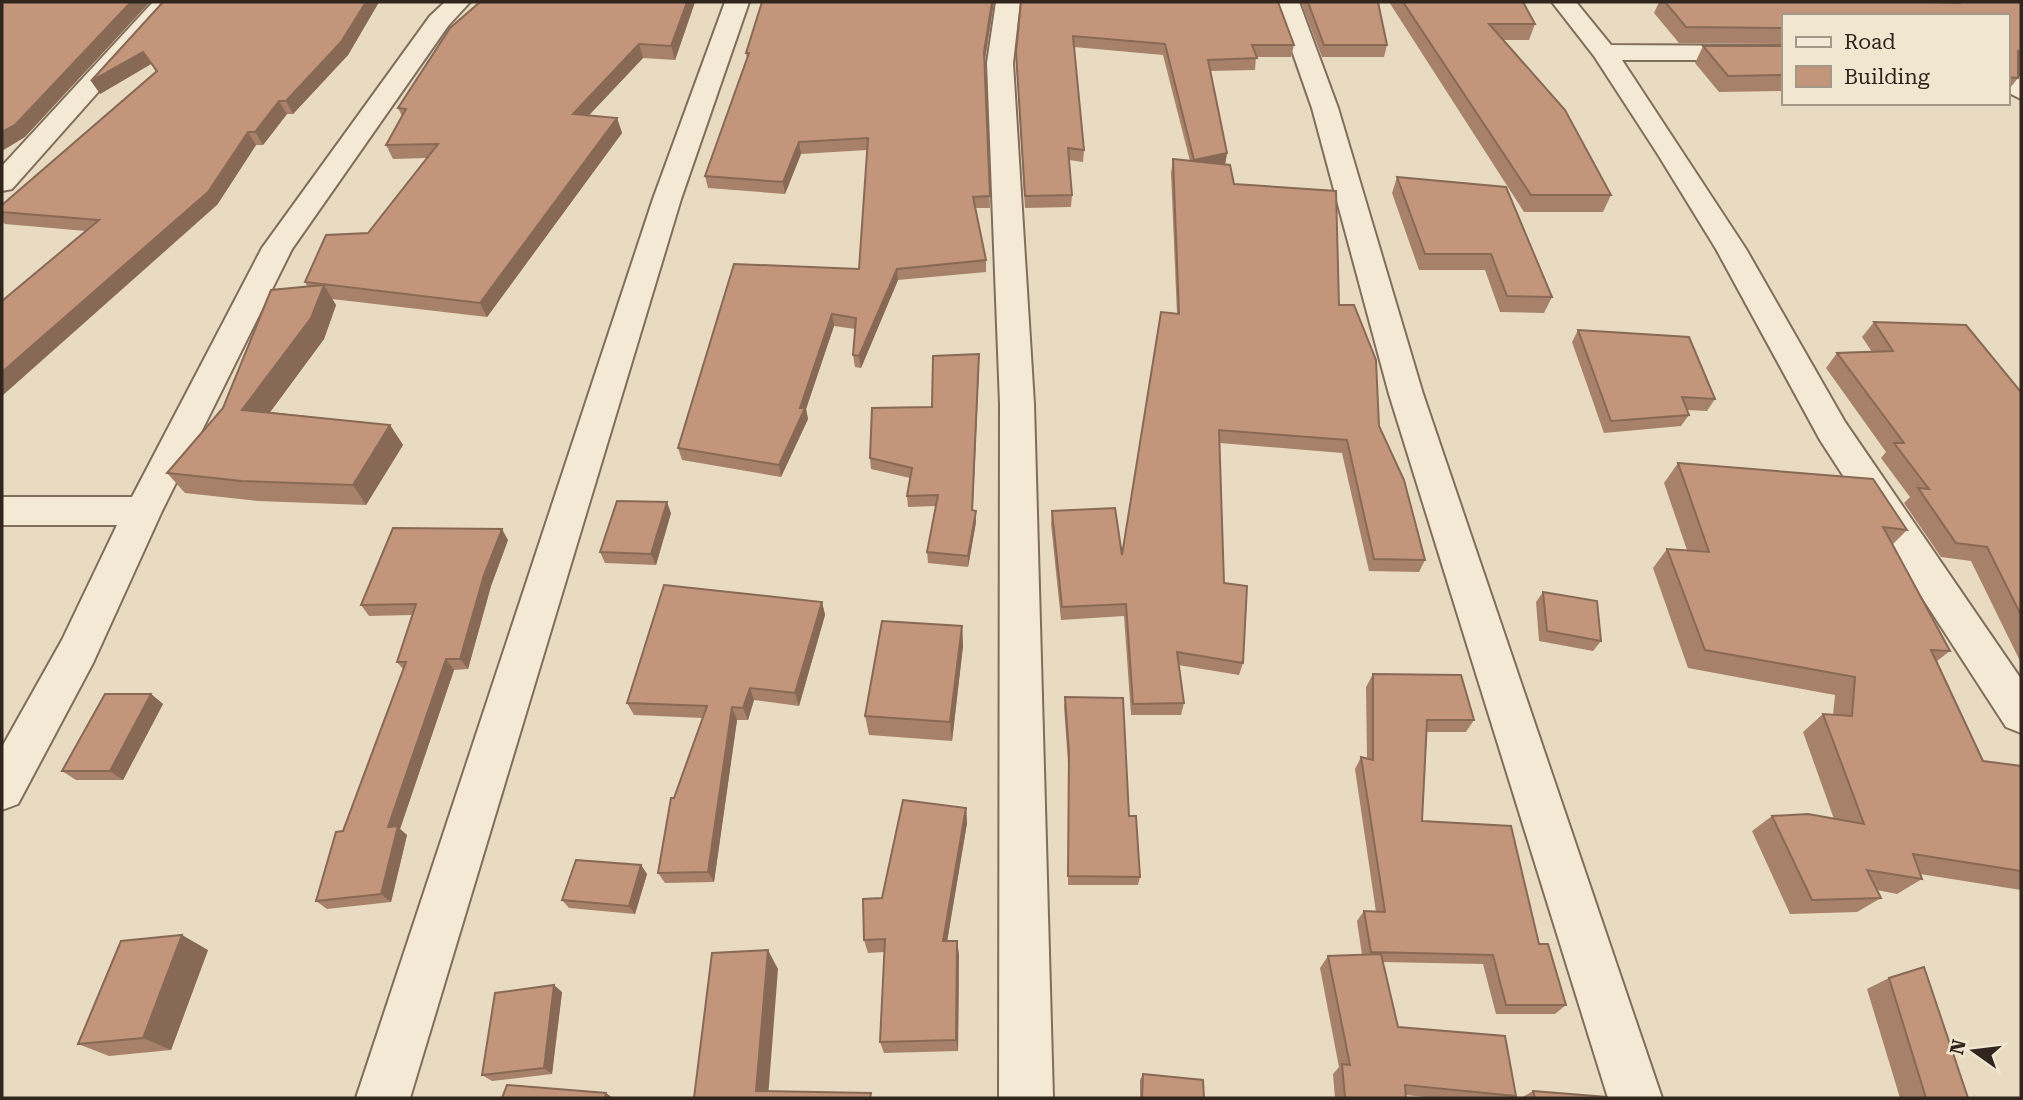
<svg xmlns="http://www.w3.org/2000/svg" width="2023" height="1100" viewBox="0 0 2023 1100" font-family="'Roboto Serif',serif">
<style>
.lines{fill:none;stroke-linecap:round;stroke-linejoin:round}
.minor-casing{stroke:#806d5b;stroke-width:4}
.minor{fill:#f4e9d4;fill-rule:evenodd}
.wall{fill:#a8816a}
.shaded-wall{fill:#886956}
.building{fill:#c3967b;stroke:#886956;stroke-width:2}
</style>
<rect width="100%" height="100%" fill="#e8dbc2"/>
<g class="lines">
<g class="minor-casing">
<path id="minor" d="M153,2H178L12,189L2,191V166Z
M445,2H470L448,26L292,249L162,511L93,663L18,804L2,810V747L62,640L117,525H2V497H132L262,248L430,16Z
M725,2H749L681,199L410,1098H356L653,199Z
M996,2H1020L1013,63L1034,404L1053,1098H999L1000,404L987,63Z
M1275,2H1299L1338,108L1423,394L1662,1098H1608L1389,394L1312,108Z
M1552,2H1576L1611,45L1783,46V60H1622L1746,249L1845,422L2021,679V733L2006,727L1820,440L1716,249L1657,153L1594,56Z
M2007,70L2021,77V99L2007,92Z"/>
</g>
<use href="#minor" class="minor"/>
</g>
<path class="wall" d="M163,2H379L348,55L293,114H287L263,145H256L217,205L86,231L5,224L2,221V205L156,72L151,64L100,94Z
M695,2L675,60L643,58L589,115L617,118L622,133L487,317L332,299L336,305L324,339L270,412L390,425L403,445L366,505L258,501L185,493L167,473L223,408L307,286L305,282L368,233L427,158L393,159L386,145L402,116L398,108Z
M994,2L985,62L990,208H975L986,260V272L898,280L861,368L855,367L853,355L855,329L834,326L806,409L808,419L781,477L682,460L678,448L859,269L867,150L801,154L785,194L708,188L705,176L747,58L746,53Z
M1021,2L1294,45L1291,57H1256L1255,70L1210,71L1227,153L1225,164L1234,184L1339,305L1425,560L1419,572L1369,571L1342,453L1220,443L1224,583L1243,663L1239,675L1178,665L1184,703L1181,715H1131L1124,616L1061,620L1051,524L1052,511L1122,555L1177,314L1171,173L1173,159L1190,161L1163,55L1074,47L1084,150L1083,162L1069,160L1072,195L1071,207L1025,208L1016,63V52Z
M1301,2H1378L1387,45L1384,57H1322Z
M1389,2H1523L1535,24L1529,40H1503L1611,195L1603,212H1524Z
M1659,2H2021V76L2018,74V78L2007,92V16H1783V44L1679,43L1654,13Z
M1703,46H1783V91L1719,92L1695,63Z
M1397,177L1552,297L1544,313L1500,312L1485,270H1419L1392,193Z
M1874,322L2021,392V663L1971,561L1941,557L1904,503L1910,497L1881,458L1886,452L1826,368L1837,353L1872,352L1862,337Z
M1578,330L1715,399L1707,411L1687,410L1689,415L1681,426L1604,433L1572,342Z
M979,366L973,510L976,522L968,567L928,563L927,552L936,506L908,507L907,496L910,478L871,469L870,458L932,407Z
M1678,463L1907,530L1892,545L1950,651L1937,661L1983,761L2021,766V890L1920,874L1922,879L1897,894L1877,890L1881,898L1857,912L1790,914L1752,831L1772,816L1834,819L1803,732L1823,714L1833,715L1835,695L1688,668L1653,568L1667,549L1687,550L1664,483Z
M671,513L656,565L605,563L600,552Z
M508,540L491,586L468,669L454,670L400,829L407,835L391,902L327,909L316,901L403,669L397,662L412,615L369,616L361,605Z
M1543,592L1601,641L1593,651L1539,641L1536,602Z
M822,602L825,615L799,706L754,700L748,720H737L714,882L665,883L658,873L674,798L703,718L634,715L627,703Z
M962,626L963,646L952,741L869,735L865,716Z
M1373,674L1474,720L1466,732H1427L1422,821L1539,944L1566,1005L1555,1014H1496L1483,964L1382,962L1398,1027L1516,1096L1513,1098H1435L1406,1095V1098H1335L1333,1074L1339,1067L1320,968L1328,956L1362,955L1357,921L1364,911L1376,912L1355,769L1361,757L1367,758L1366,687Z
M151,694L163,704L123,780H76L62,771Z
M1065,697L1129,816L1140,877L1138,885H1068V763L1064,707Z
M966,808L967,823L947,941L959,954L958,1051L884,1053L880,1042L884,952L868,953L864,940L882,898Z
M641,865L647,874L635,914L569,908L562,900Z
M208,950L171,1050L109,1056L78,1044Z
M1889,978L1968,1098H1900L1867,989Z
M562,992L552,1074L492,1081L482,1075Z
M1143,1074L1204,1098H1140V1080Z
M1533,1091L1608,1098H1521Z"/>
<path class="shaded-wall" d="M131,2H150L25,137L2,151V132Z
M366,2H379L348,55L293,114L286,101Z
M687,2H695L675,60L671,46Z
M992,2H994L984,63V52Z
M639,44L643,58L577,128L573,114Z
M143,52L151,64L100,94L91,81Z
M279,101L287,114L263,145L255,132Z
M617,118L622,133L487,317L480,303Z
M248,132L256,145L217,205L2,396V372Z
M799,142L801,154L785,194L783,182Z
M1227,153L1225,165L1193,172L1194,160Z
M897,269L898,280L861,368L859,356Z
M324,285L336,305L324,339L257,430L242,410Z
M832,314L834,326L806,409L808,419L781,477L779,465Z
M979,354V366L972,522V510Z
M390,425L403,445L366,505L353,485Z
M667,502L671,513L656,565L651,554Z
M976,511V522L968,567V556Z
M502,529L508,540L491,586L468,669L460,659L484,575Z
M822,602L825,615L799,706L795,693Z
M962,626L963,646L952,741L950,722Z
M446,659L454,670L400,829L407,835L391,902L381,894L388,827Z
M750,688L754,700L748,720L743,708Z
M151,694L163,704L123,780L110,771Z
M732,707L737,720L714,882L708,872Z
M966,808L967,823L945,954L943,941Z
M641,865L647,874L635,914L629,906Z
M182,935L208,950L171,1050L143,1038Z
M957,941L959,954L958,1051L956,1040Z
M768,950L778,969L768,1098L756,1091Z
M554,985L562,992L552,1074L544,1068Z
M606,1093L613,1098H605Z"/>
<path class="building" d="M2,2H131L15,125L2,132Z
M163,2H366L341,42L286,101H279L255,132H248L208,192L2,372V301L99,220L2,212V205L157,71L143,52L91,81Z
M480,2H687L671,46L639,44L573,114L617,118L480,303L305,282L326,235L368,233L438,144L386,145L406,109L398,108L450,28Z
M762,2H992L984,52L990,196L973,197L986,260L897,269L859,356L853,355L856,318L832,314L800,408H805L779,465L678,448L734,264L859,269L868,138L799,142L783,182L705,176L749,53H746Z
M1021,2H1278L1294,45H1252L1257,58L1208,60L1227,153L1194,160L1165,44L1073,36L1084,150L1068,148L1072,195L1025,196L1016,52Z
M1308,2H1378L1387,45H1324Z
M1403,2H1523L1535,24H1489L1565,110L1611,195H1531Z
M1665,2H1931L1960,3L1961,2H2021V53L2018,51V78L2007,77V16H1783V28L1686,27Z
M1703,46H1783V75L1728,76Z
M1173,159L1230,165L1234,184L1336,191L1339,305H1354L1376,360L1379,426L1404,480L1425,560L1374,559L1347,440L1219,430L1224,583L1247,586L1243,663L1177,652L1184,703L1133,704L1126,604L1062,607L1052,511L1115,508L1122,555L1161,312L1179,314Z
M1397,177L1506,187L1552,297L1507,296L1491,254H1425Z
M324,285L311,318L242,410L390,425L353,485L242,481L167,473L223,408L271,290Z
M1874,322L1966,325L2021,392V615L1987,547L1956,543L1918,488L1929,489L1894,443H1904L1837,353L1893,351Z
M1578,330L1689,337L1715,399L1682,397L1689,415L1611,421Z
M979,354L972,510L976,511L968,556L927,552L938,495L907,496L912,468L870,458L872,408L932,407L933,356Z
M1678,463L1873,479L1907,530L1883,527L1950,651L1931,650L1983,761L2021,766V871L1913,854L1922,879L1867,870L1881,898L1812,900L1772,816L1808,814L1864,824L1823,714L1852,716L1855,677L1705,650L1667,549L1709,552Z
M617,501L667,502L651,554L600,552Z
M393,528L502,529L484,575L460,659H446L388,827L398,826L381,894L316,901L336,832L343,831L406,662H397L416,604L361,605Z
M664,585L822,602L795,693L750,688L743,708L732,707L708,872L658,873L671,798H674L707,706L627,703Z
M1543,592L1597,601L1601,641L1547,631Z
M882,621L962,626L950,722L865,716Z
M1373,674L1461,675L1474,720H1427L1422,821L1511,826L1539,944H1548L1566,1005H1506L1493,955L1371,952L1364,911L1385,912L1361,757L1373,760Z
M105,694H151L110,771H62Z
M1065,697L1123,698L1129,816H1136L1140,877L1068,876L1069,753Z
M903,800L966,808L943,941H957L956,1040L880,1042L885,939L864,940L863,899L882,898Z
M576,860L641,865L629,906L562,900Z
M182,935L143,1038L78,1044L121,941Z
M768,950L756,1091L871,1093L870,1098H694L712,953Z
M1381,954L1398,1027L1505,1036L1516,1096L1405,1085L1406,1098H1345L1342,1064L1350,1065L1328,956Z
M1924,967L1968,1098H1926L1889,978Z
M554,985L544,1068L482,1075L495,993Z
M1143,1074L1203,1080L1204,1098H1142Z
M507,1085L606,1093L605,1098H502Z
M1533,1091L1607,1097L1608,1098H1535Z"/>
<rect width="2023" height="1100" fill="none" stroke="#31261e" stroke-width="7"/>
<rect x="1782" y="14" width="228" height="91" fill="#f1e6d0" stroke="#a49989" stroke-width="2"/>
<rect x="1796" y="37" width="35" height="10" fill="#f4e9d4" stroke="#a49989" stroke-width="2"/>
<text x="1844" y="49" font-size="21" fill="#31261e">Road</text>
<rect x="1796" y="66" width="35" height="21" fill="#c3967b" stroke="#a49989" stroke-width="2"/>
<text x="1844" y="84" font-size="21" fill="#31261e">Building</text>
<g transform="translate(1974 1051) rotate(284)" stroke="#f1e6d0" stroke-width="5" paint-order="stroke">
<path d="M0-5L12 26L0 18L-12 26Z" fill="#31261e"/>
<text y="-10" font-size="19" font-weight="bold" text-anchor="middle" fill="#31261e">N</text>
</g>
</svg>
